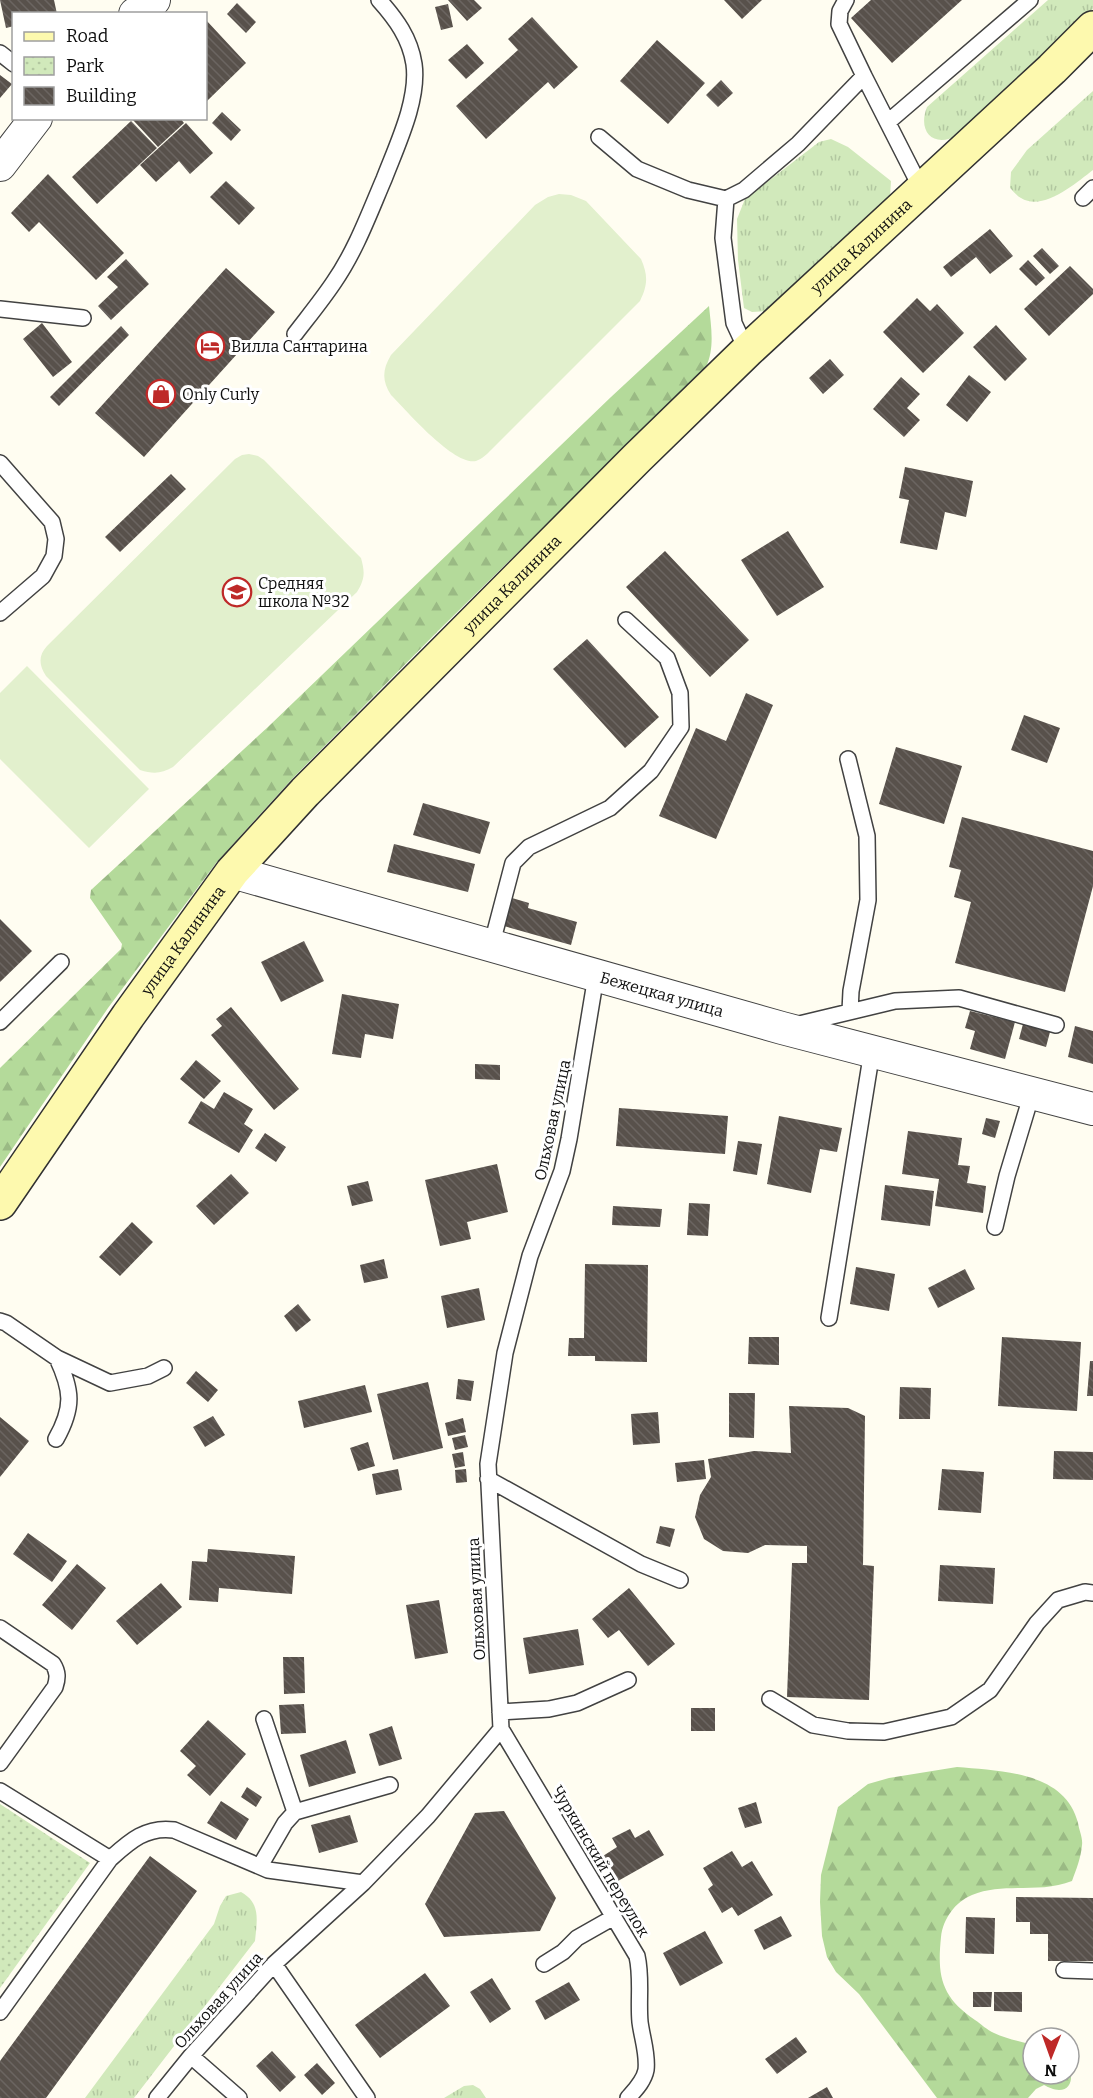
<svg xmlns="http://www.w3.org/2000/svg" width="1093" height="2098" viewBox="0 0 1093 2098" font-family="Bitter,serif">
<style>
.grass{fill:url(#grass-tufts)}
.forest{fill:url(#forest-firs)}
.park{fill:url(#park-dots)}
.pitch{fill:#e2f0cd}
.building{fill:url(#building-back-hatch)}
.lines{fill:none;stroke-linecap:round;stroke-linejoin:round}
.lane-casing{stroke:#424242;stroke-width:18}
.street-casing{stroke:#424242;stroke-width:34}
.secondary-casing{stroke:#313131;stroke-width:36}
.lane{stroke:#fff;stroke-width:15}
.street{stroke:#fff;stroke-width:32}
.secondary{stroke:#fdf9ae;stroke-width:33}
.labels{text-anchor:middle;stroke-width:6;stroke-linejoin:round;paint-order:stroke}
.street-label{font-size:16px;fill:#0f0f0f;stroke:#fff}
.poi-label{font-size:16px;fill:#0f0f0f;stroke:#fff;text-anchor:start}
</style>
<defs>
<pattern id="grass-tufts" width="24" height="20" patternUnits="userSpaceOnUse" patternTransform="scale(1.5)"><rect width="24" height="20" fill="#d1e9bb"/><path d="M3 7l-1-3M5 7V3M7 7l1-3M15 17l-1-3M17 17v-4M19 17l1-3" fill="none" stroke="#b2c7a0"/></pattern>
<pattern id="forest-firs" width="22" height="20" patternUnits="userSpaceOnUse" patternTransform="scale(1.5)"><rect width="22" height="20" fill="#b4da9a"/><path d="M5 1l3.5 6h-7zM16 11l3.5 6h-7z" fill="#9aba84"/></pattern>
<pattern id="park-dots" width="8" height="8" patternUnits="userSpaceOnUse" patternTransform="scale(1.5)"><rect width="8" height="8" fill="#d1e9bb"/><path d="M2 2h.1M6 6h.1" fill="none" stroke="#b2c7a0" stroke-width="1.8" stroke-linecap="round"/></pattern>
<pattern id="building-back-hatch" width="6" height="6" patternUnits="userSpaceOnUse" patternTransform="scale(1.5)"><rect width="6" height="6" fill="#58514b"/><path d="M-1 5l2 2M0 0l6 6M5-1l2 2" fill="none" stroke="#6b6561"/></pattern>
</defs>
<rect width="100%" height="100%" fill="#fffdf1"/>
<path class="grass" d="M1048,0H1093V9L958,135C934,149 917,132 927,107Z
M1093,91V170C1076,183 1043,212 1021,198C1017,196 1013,191 1010,188L1011,172L1027,150Z
M831,139L848,147L891,181L890,198L770,311L752,312L744,308L738,260L737,219L745,199L819,142Z
M241,1892C261,1903 257,1920 255,1941L134,2098H85L214,1924L220,1906L226,1896Z
M473,2085L480,2089L486,2098H444L464,2086Z"/>
<path class="forest" d="M709,306C711,326 715,348 706,367L438,631L293,778L216,863L108,1008L0,1167V1068L121,949L122,944L90,898L91,890L269,726L611,397Z
M957,1767C1000,1771 1065,1771 1078,1823C1079,1830 1083,1838 1082,1845C1081,1858 1076,1870 1072,1881C1040,1894 1004,1882 972,1895C955,1902 943,1919 941,1937C937,1976 941,1997 975,2020C981,2024 987,2030 994,2033C1006,2039 1020,2041 1033,2045V2074H1069V2067C1073,2076 1072,2090 1059,2090C1054,2090 1048,2087 1044,2085L1036,2089L1028,2098H937L859,1994L836,1972L827,1957L822,1936L820,1902L821,1875L838,1807L868,1784L889,1778Z"/>
<path class="park" d="M0,1804L90,1863L0,1988Z"/>
<path class="pitch" d="M559,194L571,195L586,201L641,259C648,275 648,285 640,301L491,450C487,454 482,459 476,461C454,466 407,411 391,395C382,381 382,370 391,355L535,205L548,197Z
M249,454L258,456L264,460L361,558C365,572 365,579 357,592L173,767C161,774 153,774 140,770L46,676C39,665 38,656 47,646L235,459L242,455Z
M27,666L149,789L89,848L0,759V693Z"/>
<path class="building" d="M0,0H54L57,14H14V26L6,28Z
M448,0H474L482,8L467,21Z
M724,0H762L742,19Z
M871,0H962L892,63L851,18Z
M237,3L256,22L246,33L227,14Z
M448,4L453,27L441,30L435,7Z
M532,17L578,67L554,89L548,82L486,139L456,106L518,50L508,39Z
M206,20L246,63L206,102Z
M657,40L705,83L668,124L620,81Z
M467,44L484,63L466,79L448,60Z
M0,75L12,84L0,98Z
M721,80L733,93L718,107L706,95Z
M222,112L241,130L231,141L212,123Z
M134,118H180L184,123L158,147L133,120Z
M131,121L157,148L97,204L72,177Z
M186,123L213,153L190,174L179,161L156,182L140,165Z
M48,174L124,253L96,280L39,222L29,232L11,213Z
M226,181L255,208L239,225L210,197Z
M990,229L1013,256L990,274L976,257L951,277L943,267Z
M1042,248L1059,266L1050,274L1033,256Z
M126,259L149,284L111,320L98,306L118,287L107,277Z
M1028,260L1045,278L1036,286L1019,269Z
M1070,266L1093,289V294L1049,336L1024,309Z
M226,268L275,312L144,457L95,413Z
M917,298L930,311L937,304L964,333L923,373L883,332Z
M42,323L72,362L53,377L23,339Z
M996,325L1027,359L1005,381L973,347Z
M121,326L129,335L59,406L50,397Z
M830,359L844,375L823,394L809,378Z
M969,375L991,392L967,422L946,405Z
M901,377L920,394L907,408L920,420L904,437L873,409Z
M905,467L973,481L966,517L945,512L937,550L900,543L909,500L899,498Z
M171,474L186,489L120,552L105,537Z
M788,531L824,587L777,616L741,560Z
M665,551L749,640L710,677L626,587Z
M587,639L659,717L625,748L553,669Z
M746,693L773,705L716,839L659,816L696,728L726,741Z
M1024,715L1060,728L1047,763L1011,750Z
M896,747L962,766L944,824L879,804Z
M423,803L490,822L480,854L413,835Z
M962,817L1093,851V886L1065,992L955,963L971,902L954,897L961,870L949,867Z
M394,844L475,864L468,892L387,872Z
M512,898L529,903L528,908L577,922L571,945L504,926Z
M0,919L32,951L0,982Z
M304,941L324,981L281,1002L261,962Z
M342,994L399,1004L393,1039L365,1034L361,1058L332,1054Z
M231,1007L299,1089L274,1110L211,1035L222,1026L216,1019Z
M970,1011L1015,1022L1005,1059L970,1049L975,1031L965,1028Z
M1023,1024L1050,1032L1046,1047L1019,1039Z
M1075,1026L1093,1031V1064L1068,1057Z
M196,1060L221,1081L204,1099L180,1079Z
M475,1064L500,1065V1080L475,1079Z
M224,1092L253,1109L244,1124L253,1130L239,1153L188,1123L201,1101L214,1109Z
M619,1108L728,1116L725,1154L616,1146Z
M779,1116L842,1128L837,1152L820,1149L811,1193L767,1184Z
M986,1118L1000,1121L995,1138L982,1134Z
M908,1131L962,1138L958,1165L970,1166L967,1183L986,1186L983,1213L935,1206L939,1179L902,1174Z
M265,1133L286,1147L276,1162L255,1148Z
M738,1141L762,1144L757,1175L733,1171Z
M497,1164L508,1212L467,1222L471,1239L440,1246L425,1180Z
M231,1174L249,1193L214,1225L196,1206Z
M368,1181L373,1201L352,1206L347,1186Z
M885,1185L934,1191L930,1226L881,1220Z
M689,1203L710,1204L708,1236L687,1235Z
M613,1206L662,1209L660,1227L612,1225Z
M132,1222L153,1242L120,1276L99,1257Z
M384,1259L388,1278L364,1283L360,1265Z
M585,1264L648,1265L647,1362L595,1361V1356H568L569,1338H584Z
M856,1267L895,1274L889,1311L850,1304Z
M965,1269L975,1289L938,1308L928,1288Z
M479,1288L485,1320L447,1328L441,1296Z
M298,1304L311,1320L296,1332L284,1316Z
M749,1337H779V1365L748,1364Z
M1002,1337L1081,1342L1077,1411L998,1406Z
M1090,1361H1093V1396H1087Z
M196,1371L218,1390L208,1402L186,1383Z
M458,1379L474,1381L471,1401L456,1399Z
M428,1382L443,1448L393,1460L377,1394Z
M365,1385L372,1412L304,1428L298,1401Z
M900,1387L931,1388L930,1419H899Z
M729,1393H755L754,1438L729,1437Z
M789,1406L848,1408L865,1416L863,1565L874,1566L869,1700L787,1697L792,1563H807V1546L765,1545L748,1553L723,1551L704,1539L695,1517L700,1495L711,1477L708,1459L754,1451L791,1453Z
M658,1412L660,1443L633,1445L631,1414Z
M213,1416L225,1435L205,1447L193,1427Z
M0,1417L29,1441L0,1477Z
M463,1418L466,1432L448,1436L445,1423Z
M465,1435L468,1447L455,1450L452,1438Z
M368,1442L375,1466L358,1471L350,1448Z
M1054,1451L1093,1452V1480L1053,1479Z
M463,1452L465,1466L455,1468L452,1454Z
M704,1460L706,1479L677,1482L675,1463Z
M398,1469L402,1490L376,1495L372,1474Z
M466,1469L467,1482L456,1483L455,1470Z
M942,1469L984,1472L981,1513L938,1510Z
M660,1526L675,1529L670,1547L656,1543Z
M28,1533L67,1561L52,1582L13,1554Z
M208,1549L295,1556L292,1594L219,1588L218,1602L189,1600L192,1561L207,1562Z
M77,1564L106,1588L72,1630L42,1605Z
M940,1565L995,1568L993,1604L938,1601Z
M161,1583L182,1607L137,1645L116,1621Z
M629,1588L675,1644L648,1666L619,1630L608,1638L592,1619Z
M439,1600L448,1653L415,1659L406,1605Z
M578,1629L584,1665L529,1674L523,1638Z
M283,1657H304L305,1693L284,1694Z
M304,1704L306,1733L281,1734L279,1705Z
M691,1708H715V1731H691Z
M208,1720L246,1754L210,1796L187,1775L196,1766L180,1751Z
M392,1726L402,1759L379,1766L369,1734Z
M346,1740L356,1773L309,1787L300,1755Z
M247,1787L262,1797L256,1807L241,1797Z
M221,1801L249,1819L236,1840L207,1823Z
M756,1802L762,1823L745,1828L738,1808Z
M504,1811L556,1898L540,1931L444,1937L425,1904L475,1813Z
M350,1815L358,1842L319,1853L311,1825Z
M630,1829L635,1838L649,1830L664,1855L618,1881L603,1856L617,1847L612,1838Z
M732,1851L742,1867L752,1861L773,1895L738,1916L732,1907L722,1913L708,1889L713,1885L703,1868Z
M150,1856L197,1891L46,2098H0V2061Z
M1016,1897L1093,1898V1961H1048V1934H1030V1922H1016Z
M781,1916L792,1936L764,1950L754,1930Z
M966,1917L995,1918L994,1954L965,1953Z
M705,1931L723,1963L680,1986L663,1953Z
M425,1973L450,2006L380,2058L355,2025Z
M492,1978L511,2009L490,2023L470,1992Z
M569,1982L580,2000L545,2020L535,2001Z
M973,1992H992L991,2007H973Z
M994,1992H1022V2012L994,2011Z
M796,2037L807,2052L777,2074L765,2059Z
M272,2051L296,2077L280,2092L256,2066Z
M317,2063L335,2083L322,2095L304,2075Z
M827,2087L833,2098H808Z"/>
<g class="lines">
<g class="lane-casing">
<path id="lane" d="M846,0L840,11L839,24L864,76
M0,53L14,64
M888,122L1030,0
M599,137L637,169L688,190L726,199L744,190L798,144L864,76L922,190
M1083,198L1093,188
M726,199L723,238L734,323L747,351
M0,309L83,318
M295,334C308,317 322,300 334,282C356,250 369,214 384,179C397,145 419,100 414,64C410,38 396,19 379,0
M0,463L52,522L56,539L54,556L43,576L0,613
M848,759L867,836L868,900L851,991L850,1011
M491,947L513,863L529,847L610,808L651,771L681,727L680,693L667,658L626,620
M0,1022L61,962
M795,1025L895,1001L959,998L1056,1025
M995,1227L1007,1176L1032,1093
M829,1318L872,1051
M0,1321L6,1323L57,1358L110,1383L148,1376L164,1368
M56,1439C74,1407 72,1390 57,1358
M488,1479L641,1564L680,1580
M0,1628L53,1664C58,1672 58,1678 55,1687L0,1763
M770,1699L813,1725L848,1731L884,1732L951,1717L990,1690L1037,1623L1058,1600L1085,1592L1093,1593
M500,1712L549,1709L577,1703L628,1680
M264,1719L295,1812
M501,1729L637,1956C642,1978 638,2000 640,2022C642,2038 648,2054 646,2070C644,2081 635,2090 628,2098
M0,1791L110,1859
M260,1866L285,1823L295,1812L390,1785
M274,1964L367,2098
M544,1964L563,1952L577,1938L614,1917
M1064,1970L1093,1971
M0,2012L110,1859C129,1842 146,1826 174,1830L268,1870L363,1883
M191,2056L239,2098
M157,2098L191,2056L274,1964L363,1883L428,1816L501,1729L488,1464L505,1353L530,1256L562,1171L569,1139L596,976"/>
</g>
<g class="street-casing">
<g id="street">
<path d="M135,14L154,0"/>
<path d="M0,165L36,118"/>
<path id="s1" d="M232,872L782,1028L1093,1109"/>
</g>
</g>
<g class="secondary-casing">
<g id="secondary">
<path id="s2" d="M0,1203L128,1016L232,872L305,792L637,458L747,351L1052,69L1093,28"/>
</g>
</g>
<use href="#lane" class="lane"/>
<use href="#street" class="street"/>
<use href="#secondary" class="secondary"/>
</g>
<defs>
<g id="hotel-ring" transform="scale(1.5)"><circle r="9.5" fill="#fff" stroke="#be2928" stroke-width="1.5"/><path d="M-6-4.5h1.5V1H6V5H4.5V3h-9V5H-6ZM-4 0a1.8 1.8 0 1 1 3.6 0ZM.5 0V-2.5h3Q6-2.5 6 0Z" fill="#be2928"/></g>
<g id="shop-ring" transform="scale(1.5)"><circle r="9.5" fill="#fff" stroke="#be2928" stroke-width="1.5"/><path d="M-5-2.5h2.3a2.7 3.5 0 0 1 5.4 0H5L5.5 6h-11ZM-1.5-2.5h3a1.5 2.3 0 0 0-3 0Z" fill="#be2928"/></g>
<g id="school-ring" transform="scale(1.5)"><circle r="9.5" fill="#fff" stroke="#be2928" stroke-width="1.5"/><path d="M0-5L7-2L0 1L-7-2ZM-4 1L0 2.5L4 1V4Q0 6-4 4Z" fill="#be2928"/></g>
</defs>
<g fill-rule="evenodd">
<use href="#hotel-ring" x="210" y="346"/>
<use href="#shop-ring" x="161" y="394"/>
<use href="#school-ring" x="237" y="592"/>
</g>
<g class="labels">
<g class="street-label">
<text dy="6" stroke="none"><textPath href="#s2" startOffset="1292">улица Калинина</textPath></text>
<text dy="6" stroke="none"><textPath href="#s2" startOffset="806">улица Калинина</textPath></text>
<text dy="6" stroke="none"><textPath href="#s2" startOffset="320">улица Калинина</textPath></text>
<text dy="6" stroke="none"><textPath href="#s1" startOffset="447">Бежецкая улица</textPath></text>
<text transform="translate(552 1120) rotate(-78)" y="6">Ольховая улица</text>
<text transform="translate(476 1599) rotate(-93)" y="6">Ольховая улица</text>
<text transform="translate(601 1861) rotate(59)" y="6">Чуркинский переулок</text>
<text transform="translate(218 2000) rotate(-48)" y="6">Ольховая улица</text>
</g>
<g class="poi-label">
<text x="231" y="352">Вилла Сантарина</text>
<text x="182" y="400">Only Curly</text>
<text x="258" y="589">Средняя<tspan x="258" dy="18">школа №32</tspan></text>
</g>
</g>
<rect x="12" y="12" width="195" height="108" fill="#ffffff" stroke="#9f9f9f" stroke-width="1.5"/>
<rect x="24" y="32" width="30" height="9" fill="#fdf9ae" stroke="#9f9f9f" stroke-width="1.5"/>
<text x="66" y="42" font-size="18" fill="#0f0f0f">Road</text>
<rect x="24" y="57" width="30" height="18" fill="url(#park-dots)" stroke="#9f9f9f" stroke-width="1.5"/>
<text x="66" y="72" font-size="18" fill="#0f0f0f">Park</text>
<rect x="24" y="87" width="30" height="18" fill="url(#building-back-hatch)" stroke="#9f9f9f" stroke-width="1.5"/>
<text x="66" y="102" font-size="18" fill="#0f0f0f">Building</text>
<g transform="translate(1051 2056) rotate(181)"><circle r="28" fill="#ffffff" stroke="#9f9f9f" stroke-width="1.5"/>
<path d="M0-4.5L10 22L0 15L-10 22Z" fill="#be2928"/>
<text y="-9" font-size="16" font-weight="bold" text-anchor="middle" fill="#0f0f0f">N</text>
</g>
</svg>
